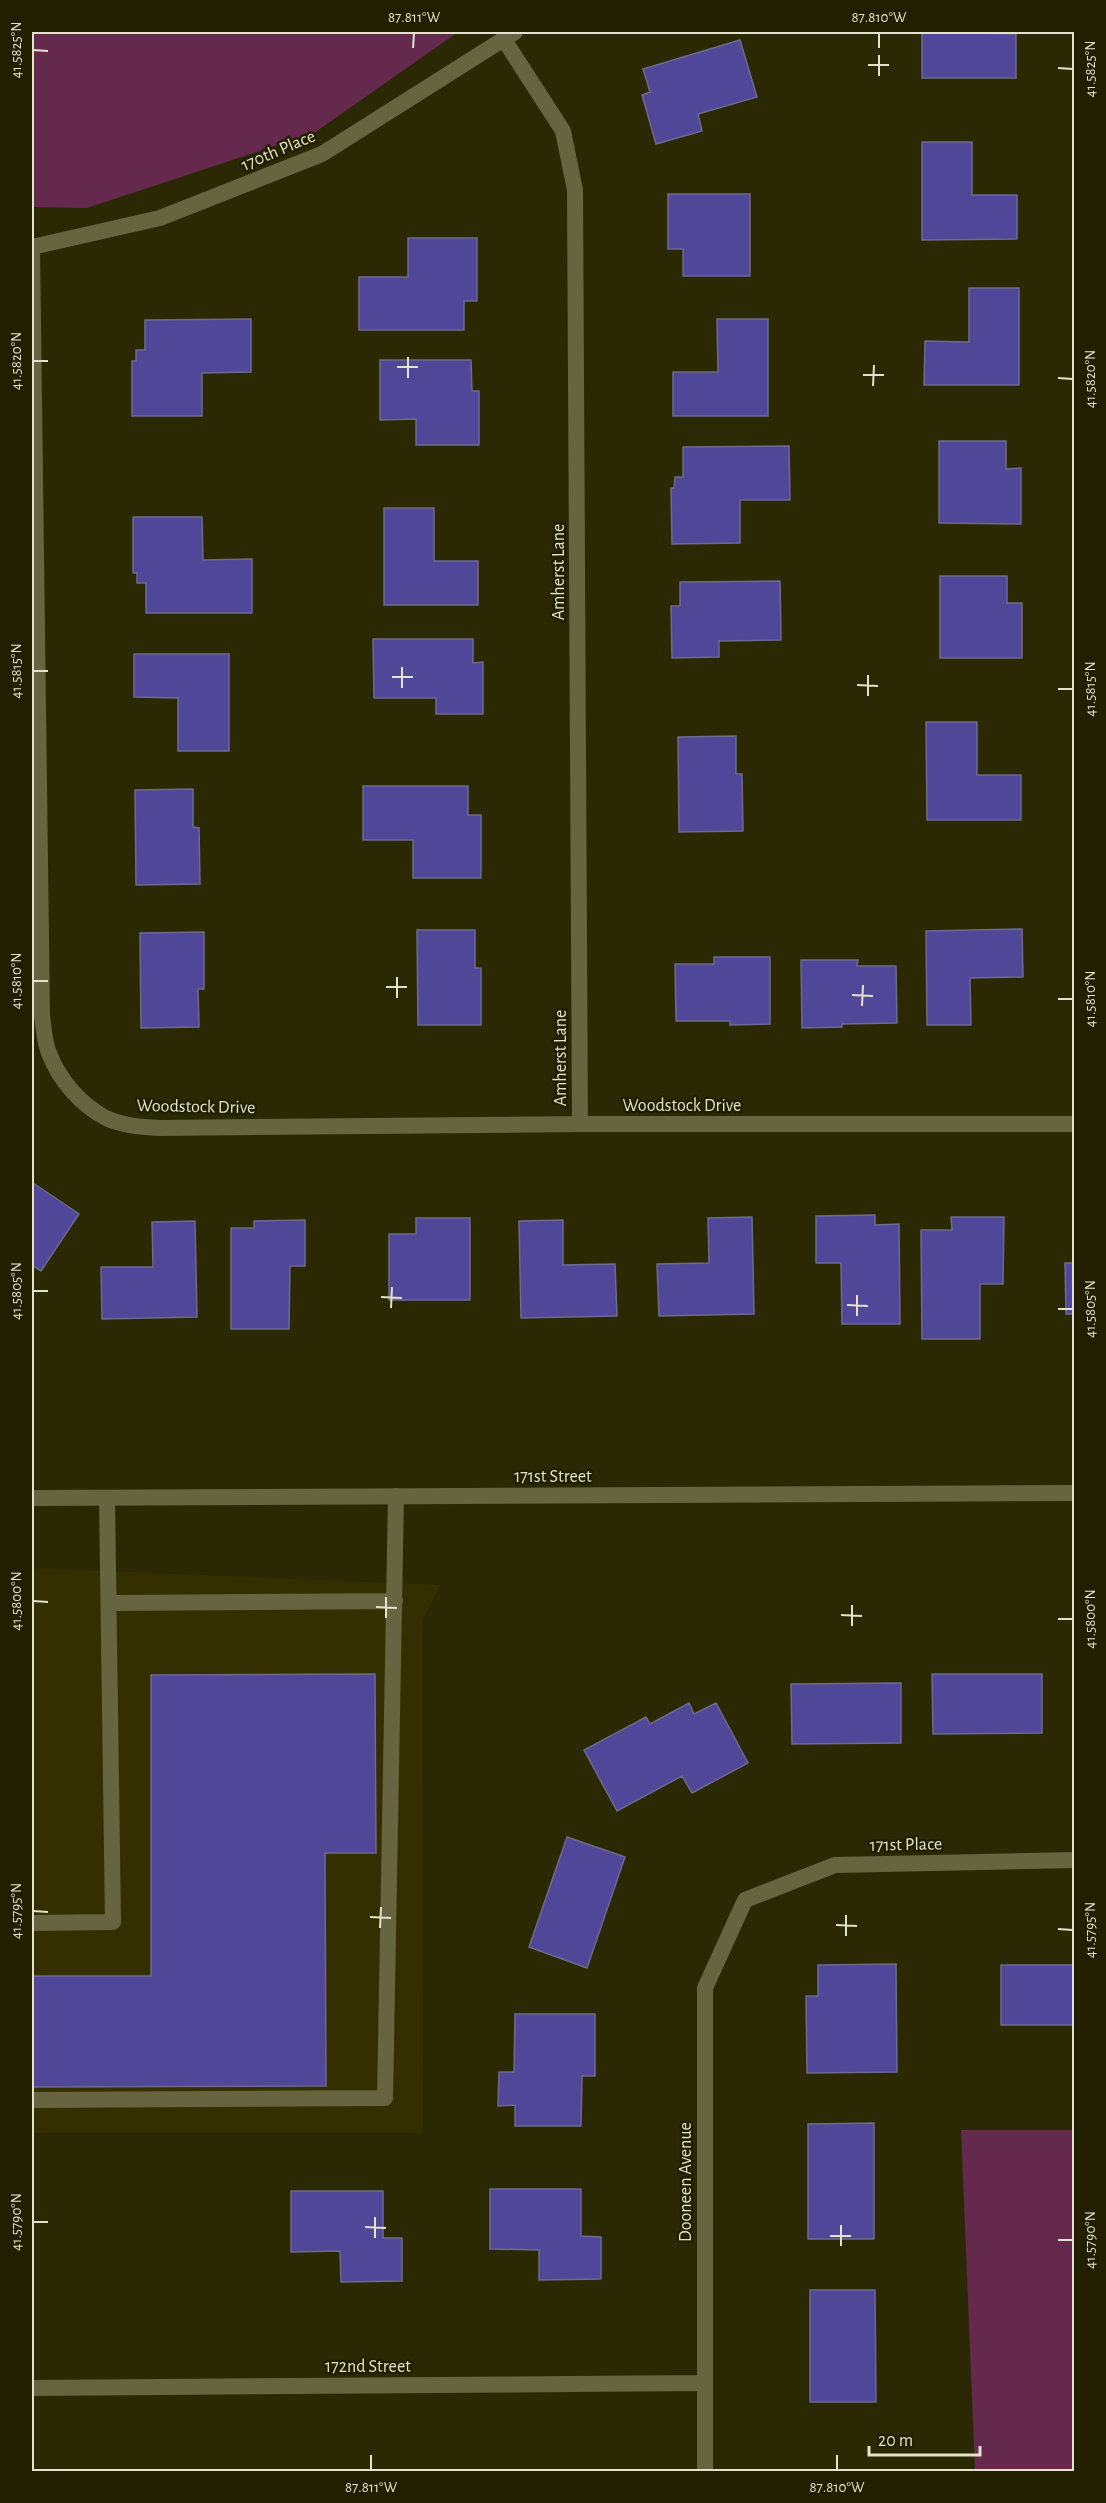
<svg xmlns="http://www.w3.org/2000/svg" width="1106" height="2503" viewBox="0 0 1106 2503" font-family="'Alegreya Sans',sans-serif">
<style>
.built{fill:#332f00}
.green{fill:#65294d}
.building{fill:#514798;stroke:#6c6b8f;stroke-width:1.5}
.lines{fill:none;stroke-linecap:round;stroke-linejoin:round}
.service{stroke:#67653f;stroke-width:16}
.minor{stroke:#67653f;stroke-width:16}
.tertiary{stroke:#67653f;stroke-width:16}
.ticks{fill:none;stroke:#e2e2cd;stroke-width:2}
.labels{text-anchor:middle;stroke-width:5;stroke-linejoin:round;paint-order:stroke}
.street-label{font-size:18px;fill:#e2e2cd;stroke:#221f00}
.neatline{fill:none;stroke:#e2e2cd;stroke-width:2}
.ticks-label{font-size:15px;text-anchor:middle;fill:#e2e2cd}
</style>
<rect width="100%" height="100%" fill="#2b2903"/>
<path class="built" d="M32,1568L440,1585L422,1621L423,2133H32Z"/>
<path class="green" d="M32,32H458L314,133L87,208L32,207Z
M961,2130H1074V2471H975Z"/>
<path class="building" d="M922,32L1016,34V78H922Z
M740,40L757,97L698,114L702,131L656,144L642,95L650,92L643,69Z
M922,142H972V195H1017V239L922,240Z
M668,194H750V276H683V249H668Z
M408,238H477V301H464V330H359V277H408Z
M969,288H1019V385H924L925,341L969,342Z
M251,319V372L202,373V416H132V361H136V350H145V320Z
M717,319H768V416H673V372H718Z
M380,360H471L472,391H479V445H416V419L380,420Z
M939,441H1006V469L1021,468V524L939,523Z
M789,446L790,500H740V543L672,544L671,488H674L675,477H683V447Z
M384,508H434V561H478V605H384Z
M133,517H202L203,560L252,559V613H146V583H137V573H133Z
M940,576H1007V603H1022V658H940Z
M780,581L781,640L719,641V657L672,658L671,606H680V582Z
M373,639H473V663L483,662V714H436V698H374Z
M134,654H229V751H178V698L134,697Z
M926,722H977V775H1021V820H927Z
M736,736V774H742L743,831L679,832L678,737Z
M363,786H468V815H481V878H413V840H363Z
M193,789V827L199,828L200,884L136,885L135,790Z
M1022,929L1023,977L970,978L971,1025H927L926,931Z
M417,930H475V968H481V1025H418Z
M204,932V989H198L199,1027L141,1028L140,933Z
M714,957H770V1024L730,1025V1021H676L675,964H714Z
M801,960H858L857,966H896L897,1023L842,1024V1027L802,1028Z
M33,1183L79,1214L41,1271L32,1265Z
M875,1215V1225L899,1224L900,1324H842L841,1263H816V1216Z
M752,1217L754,1314L659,1316L657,1264L709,1263L708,1218Z
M951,1217H1004L1003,1284H980V1339H922L921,1230H952Z
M416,1218H470V1300H389V1234H416Z
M305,1220V1266H290L289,1329H231V1228H254V1221Z
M563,1220V1265L615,1264L617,1316L521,1318L519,1221Z
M195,1221L197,1317L102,1319L101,1267H153L152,1222Z
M1065,1263H1074V1314H1066Z
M375,1674L376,1853H325L326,2086L32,2087V1976H151V1675Z
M932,1674H1042V1733L933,1734Z
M901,1683V1743L792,1744L791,1684Z
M689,1703L694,1714L716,1703L748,1763L692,1793L682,1776L617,1811L584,1750L646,1717L650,1724Z
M567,1837L625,1857L587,1968L529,1947Z
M896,1964L897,2072L807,2073L806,1996H818V1965Z
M1001,1965H1074V2025H1001Z
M515,2014H595V2076H582L581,2126H515V2105L498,2106L499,2072H514Z
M874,2123V2239H808V2124Z
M490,2189H581V2236L601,2237V2279L539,2280V2250L490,2249Z
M291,2191H383V2238H402V2281L341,2282L340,2251L291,2252Z
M810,2290H875L876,2402H810Z"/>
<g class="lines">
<path class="service" d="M109,1603L395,1601
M32,1923L113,1922L107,1498
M32,2100L385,2098L396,1496"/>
<path class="minor" d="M503,38L563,131L575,190L580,1124
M32,246L42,1016C44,1028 44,1042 49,1053C59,1080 81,1105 106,1118C123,1126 143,1127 161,1128L580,1124H1074
M32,247L160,218L322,154L515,32
M32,2388L705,2383
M705,2472V1988L745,1900L835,1865L1074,1860"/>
<path class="tertiary" d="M32,1498L1074,1493"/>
</g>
<path class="ticks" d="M413,48L414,33M879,48V33M33,50L48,51M868,65H889M1058,68L1073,69M879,76V55M33,361H48M397,367H418M863,375H884M408,378V357M1058,378L1073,379M873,386L874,365M33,671H48M392,677H413M857,685L878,686M402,688V667M1058,689H1073M868,696V675M33,981H48M386,987H407M852,995L873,996M397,998V977M1058,999H1073M862,1006L863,985M33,1291H48M381,1297L402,1298M847,1305L868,1306M391,1308L392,1287M1058,1309H1073M857,1316V1295M33,1601L48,1602M376,1607L397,1608M841,1615L862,1616M386,1618V1597M1058,1619H1073M852,1626V1605M33,1911L48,1912M370,1917L391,1918M836,1925L857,1926M380,1928L381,1907M1058,1929L1073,1930M846,1936V1915M33,2222H48M365,2227L386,2228M830,2236H851M375,2238V2217M1058,2240H1073M841,2246V2225M371,2470V2455M837,2470V2455"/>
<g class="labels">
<g class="street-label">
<text transform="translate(278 150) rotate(-23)" y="6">170th Place</text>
<text transform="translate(558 572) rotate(-90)" y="6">Amherst Lane</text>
<text transform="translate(560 1058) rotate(-90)" y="6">Amherst Lane</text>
<text x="682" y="1111">Woodstock Drive</text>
<text transform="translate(196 1106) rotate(1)" y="6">Woodstock Drive</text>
<text x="553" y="1482">171st Street</text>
<text transform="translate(906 1844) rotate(-1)" y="6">171st Place</text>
<text transform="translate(685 2182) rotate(-90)" y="6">Dooneen Avenue</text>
<text x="368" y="2372">172nd Street</text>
</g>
</g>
<rect width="1106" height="2503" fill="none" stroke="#221f00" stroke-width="66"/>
<path d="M869 2446v9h111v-9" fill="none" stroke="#e2e2cd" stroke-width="3"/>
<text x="878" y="2446" font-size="18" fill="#e2e2cd" stroke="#221f00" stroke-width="4.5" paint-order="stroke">20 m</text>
<rect x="33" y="33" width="1040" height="2437" class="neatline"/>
<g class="ticks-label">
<text x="414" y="22">87.811°W</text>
<text x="879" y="22">87.810°W</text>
<text transform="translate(16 50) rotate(-90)" y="5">41.5825°N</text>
<text transform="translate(1090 69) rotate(-90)" y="5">41.5825°N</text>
<text transform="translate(16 361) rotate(-90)" y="5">41.5820°N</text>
<text transform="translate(1090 379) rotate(-90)" y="5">41.5820°N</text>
<text transform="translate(16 671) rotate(-90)" y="5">41.5815°N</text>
<text transform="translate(1090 689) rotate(-90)" y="5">41.5815°N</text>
<text transform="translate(16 981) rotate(-90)" y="5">41.5810°N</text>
<text transform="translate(1090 999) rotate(-90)" y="5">41.5810°N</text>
<text transform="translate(16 1291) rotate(-90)" y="5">41.5805°N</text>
<text transform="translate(1090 1309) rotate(-90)" y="5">41.5805°N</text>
<text transform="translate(16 1601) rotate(-90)" y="5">41.5800°N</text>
<text transform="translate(1090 1619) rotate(-90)" y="5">41.5800°N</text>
<text transform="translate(16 1911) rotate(-90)" y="5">41.5795°N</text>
<text transform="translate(1090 1930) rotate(-90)" y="5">41.5795°N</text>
<text transform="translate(16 2222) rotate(-90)" y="5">41.5790°N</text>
<text transform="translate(1090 2240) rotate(-90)" y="5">41.5790°N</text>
<text x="371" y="2492">87.811°W</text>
<text x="837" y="2492">87.810°W</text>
</g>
</svg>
